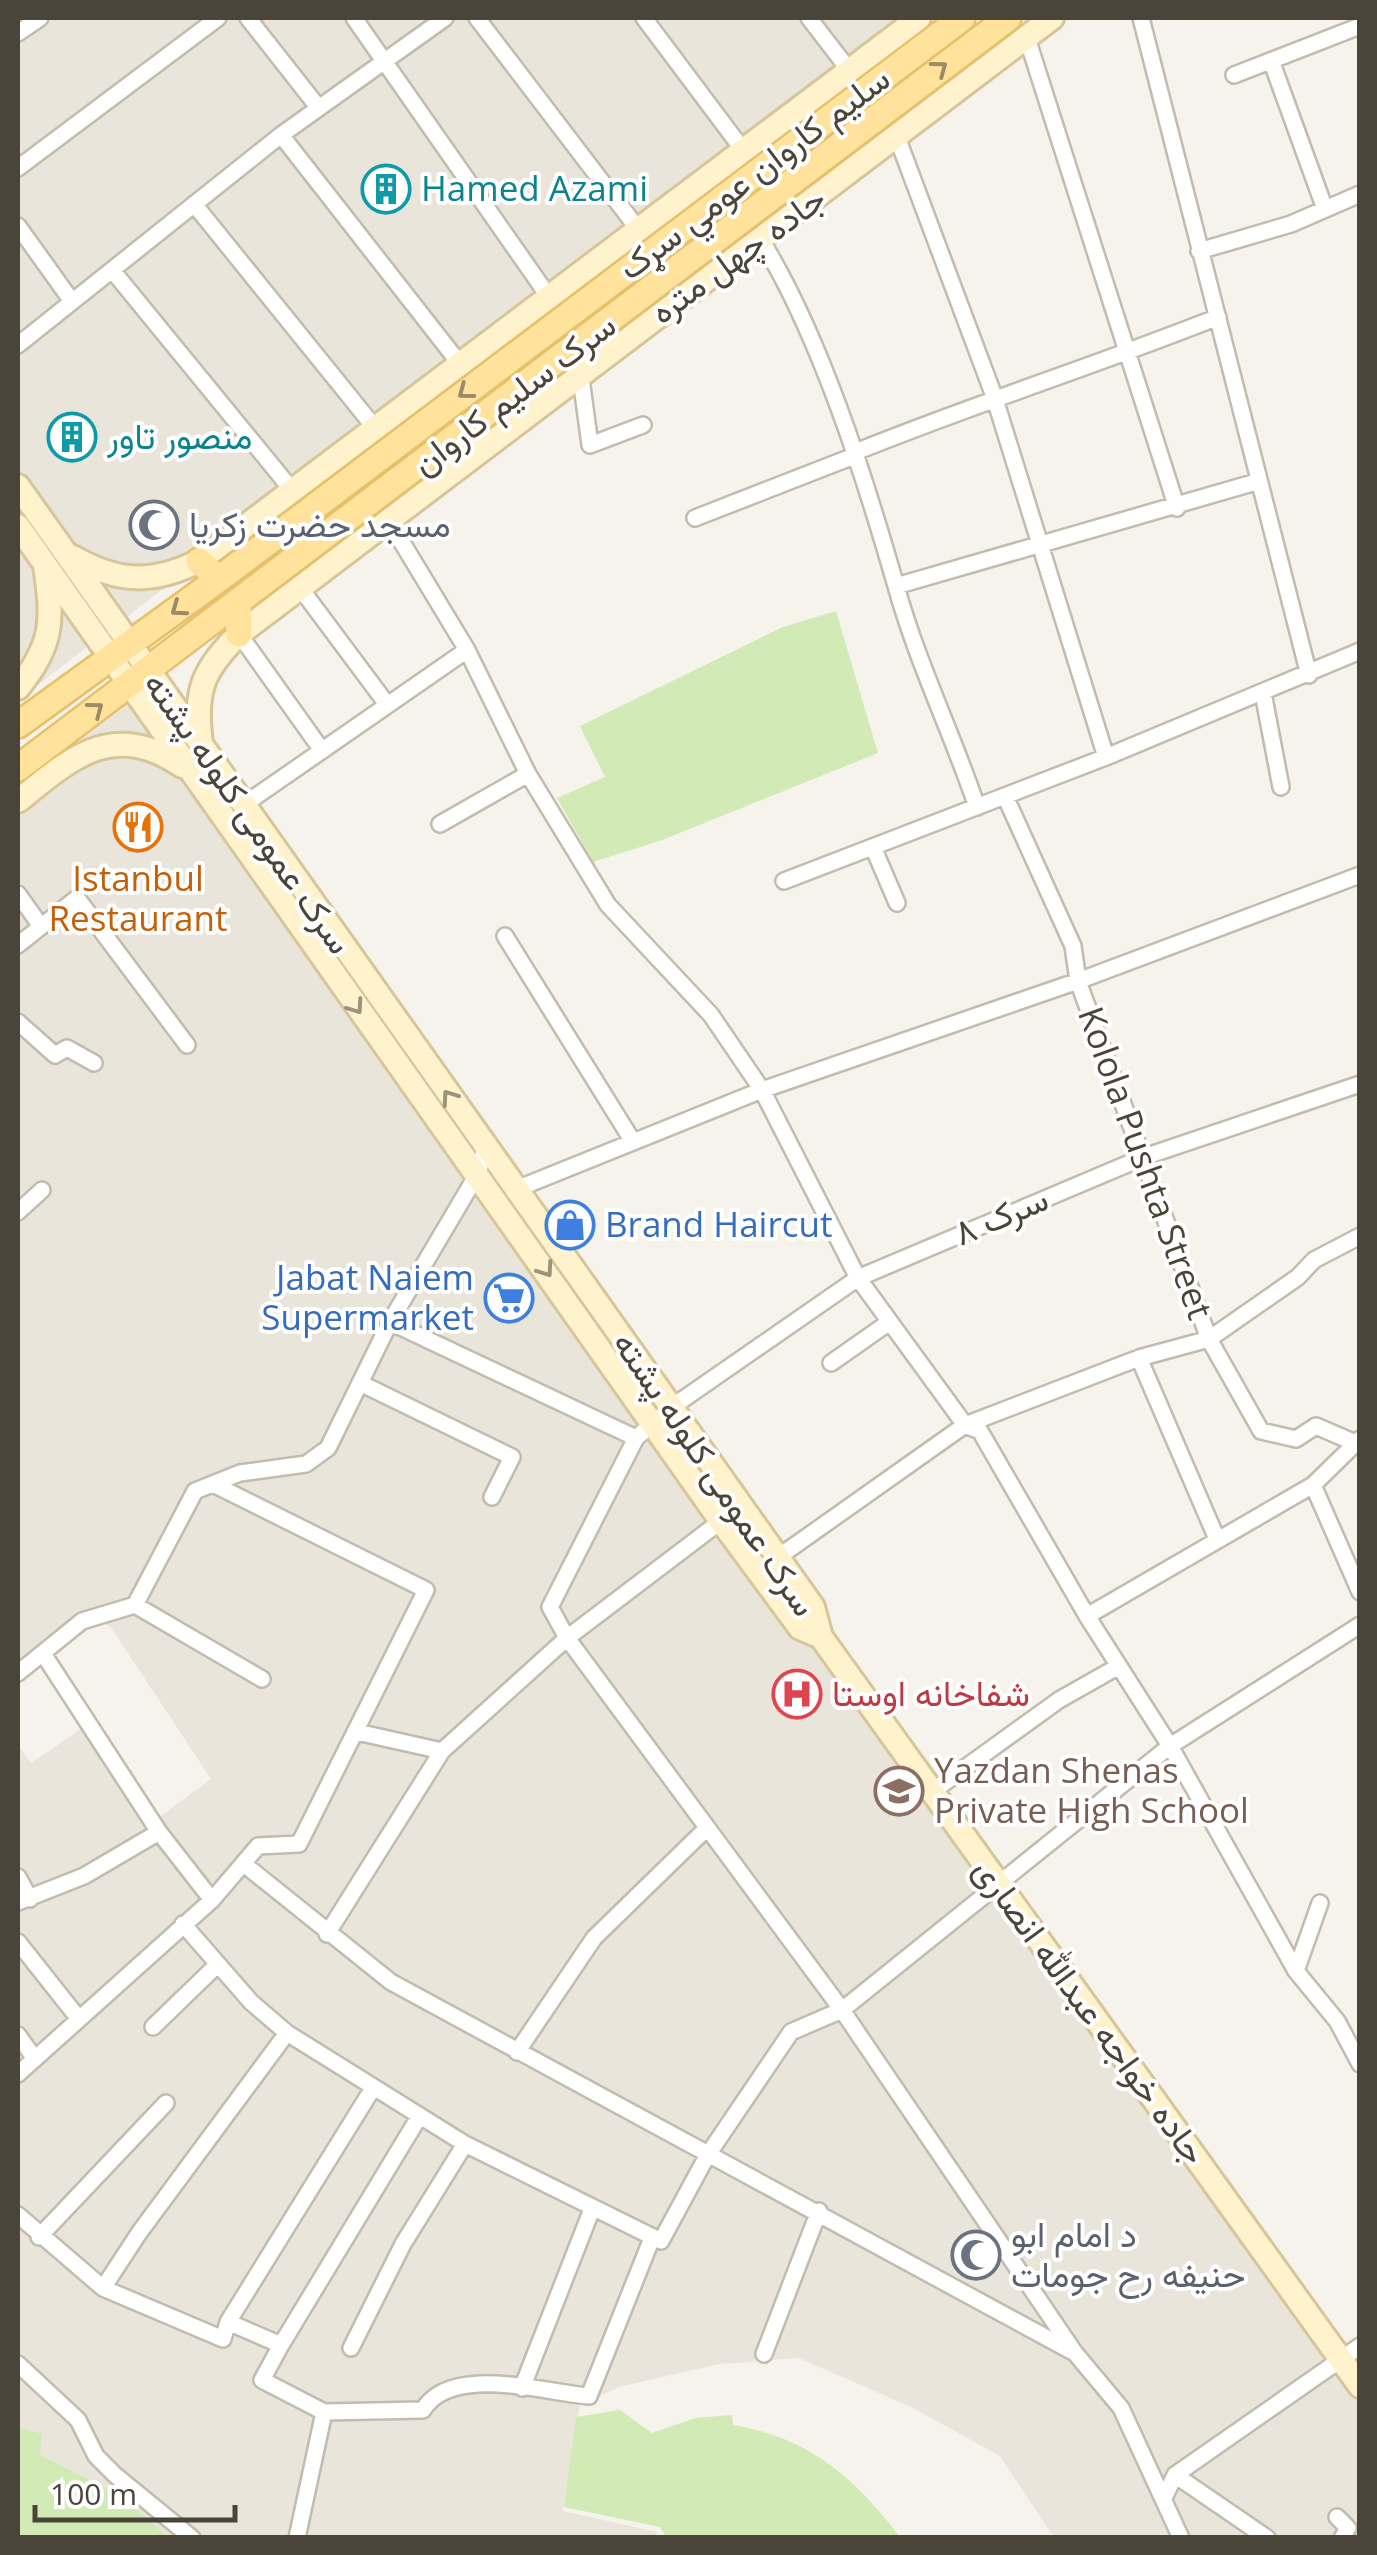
<svg xmlns="http://www.w3.org/2000/svg" width="1377" height="2555" viewBox="0 0 1377 2555" font-family="'Open Sans',Vazirmatn,sans-serif">
<style>
.residential{fill:#eae5da}
.green{fill:#d2eab5}
.lines{fill:none;stroke-linecap:round;stroke-linejoin:round}
.street-casing{stroke:#c2bbae;stroke-width:20}
.secondary-casing{stroke:#d6c79b;stroke-width:28}
.primary-casing{stroke:#e6c16a;stroke-width:30}
.street{stroke:#fff;stroke-width:15}
.secondary{stroke:#fff3cd;stroke-width:22}
.primary{stroke:#ffe39c;stroke-width:25}
.oneway{stroke:#9c8c66}
.oneway2{stroke:#9c937c}
.labels{text-anchor:middle;stroke-width:8;stroke-linejoin:round;paint-order:stroke}
.street-label{font-size:35px;fill:#4b4439;stroke:#fff}
.culture-label{font-size:35px;fill:#0d838f;stroke:#fff;text-anchor:start}
.worship-label{font-size:35px;fill:#5b616d;stroke:#fff;text-anchor:start}
.food-label{font-size:35px;fill:#c56008;stroke:#fff}
.shop-label{font-size:35px;fill:#366cbe;stroke:#fff;text-anchor:start}
.health-label{font-size:35px;fill:#be3a42;stroke:#fff;text-anchor:start}
.education-label{font-size:35px;fill:#785e54;stroke:#fff;text-anchor:start}
</style>
<rect width="100%" height="100%" fill="#f6f3ec"/>
<path class="residential" d="M18,18H910L18,700Z
M146,657L1359,2386V2537H1054L1000,2456L913,2408L799,2358L719,2364L623,2386L580,2404L563,2511L657,2532L658,2537H18V1745L31,1763L90,1723L157,1819L211,1779L112,1629L87,1610L18,1665V753Z"/>
<path class="green" d="M836,611L878,753L662,840L593,862L557,798L605,777L580,726L783,627Z
M620,2410L652,2433L695,2418L732,2415L733,2425C810,2438 854,2477 900,2537H666L660,2527L564,2507L576,2417Z
M18,2427L42,2434L40,2455L119,2495L168,2537H18Z"/>
<g class="lines">
<g class="street-casing">
<path id="street" d="M248,18L318,107
M354,18L549,297
M477,18L638,229
M644,18L743,150
M809,18L849,70
M1141,18L1309,675
M18,33L40,18
M1027,38L1177,508
M1272,63L1325,209
M1234,75L1360,26
M281,135L460,364
M897,137L994,396L1106,757
M18,168L218,18
M194,204L375,428
M18,226L71,300
M761,240C820,335 865,478 896,586C917,662 952,733 977,807
M1199,251L1291,224L1360,194
M112,270L292,490
M18,345L281,135L445,18
M580,371L590,445L643,425
M853,453C974,404 1097,365 1218,317
M695,518L854,456
M389,521L467,650L528,774L608,905L711,1015L762,1090L858,1278L965,1425L980,1431L1087,1616L1170,1746L1296,1971L1337,2021L1360,2064
M896,586L1256,482
M301,589L386,703
M239,634L321,749
M1263,693L1281,787
M1005,796L1073,946L1078,981L1209,1339L1261,1431L1296,1439L1316,1426L1353,1442
M242,806L467,650
M440,824L528,774
M873,847L897,903
M784,881L1106,757L1360,651
M18,894L40,925
M505,936L632,1140
M18,945L77,898L187,1045
M18,1022L55,1055L67,1048L94,1063
M514,1190L762,1090L1078,981L1360,875
M18,1212L42,1190
M390,1322L636,1438
M1139,1358L1217,1539
M831,1363L888,1323
M360,1383L512,1457L492,1497
M1313,1485L1360,1592
M777,1558L965,1425L1139,1358L1209,1339L1298,1277L1314,1260L1360,1236
M135,1605L262,1679
M1087,1616L1313,1485L1360,1439
M44,1655L159,1832L212,1900
M18,1673L82,1621L135,1605L195,1491L240,1473L306,1464L328,1448L390,1322L478,1173L485,1148
M357,1732L442,1751L567,1638L721,1521
M933,1791L1059,1700L1119,1666
M245,1865L391,1982L1071,2351
M18,1877L30,1899
M18,1902L84,1876L159,1832
M183,1924L251,2002L287,2033L465,2144L661,2241L707,2156L791,2032L842,2010L1170,1746L1360,1625
M327,1934L442,1751
M18,1942L79,2019
M1296,1971L1320,1903
M153,2027L217,1965
M18,2035L35,2059
M517,2052L594,1938L707,1828
M18,2074L212,1900L258,1846L299,1844L426,1590L213,1484
M18,2215L103,2288L223,2339L228,2322L281,2345L262,2380L324,2412L423,2410C451,2363 546,2393 589,2396L652,2238
M39,2237L166,2103
M103,2288L139,2233L287,2033
M228,2322L373,2088
M281,2345L419,2117
M351,2348L403,2244L465,2144
M764,2354L819,2211
M18,2364L78,2420L96,2456L115,2475L192,2538
M522,2388L592,2209
M1175,2475L1267,2538
M1164,2498L1175,2475L1360,2346
M1337,2517L1348,2528L1342,2538
M297,2538L324,2412
M1181,2538L1121,2408L1075,2353L842,2010L567,1638L550,1607L636,1438L672,1407L858,1278L1144,1157L1360,1084"/>
</g>
<g class="secondary-casing">
<path id="secondary" d="M18,486L813,1607L821,1637L1360,2386
M18,526L721,1521L800,1628L821,1637
M73,557C118,583 153,584 199,561L919,18
M18,688C54,643 53,621 45,565
M201,744C194,691 202,671 239,634L1052,18
M18,801C71,758 113,719 182,766"/>
</g>
<g class="primary-casing">
<path id="primary" d="M199,561L219,579
M238,603L239,634
M18,725L219,579L962,18
M18,768L1008,18"/>
</g>
<use href="#street" class="street"/>
<use href="#secondary" class="secondary"/>
<use href="#primary" class="primary"/>
</g>
<defs><path id="oneway-chevron" d="M-2-3.5L2.5 0L-2 3.5" fill="none" stroke-width="1.6" stroke-linecap="round" stroke-linejoin="round" transform="scale(2.5)"/></defs>
<g class="oneway">
<use href="#oneway-chevron" transform="translate(940 68) rotate(-37)"/>
<use href="#oneway-chevron" transform="translate(465 392) rotate(143)"/>
<use href="#oneway-chevron" transform="translate(178 609) rotate(144)"/>
<use href="#oneway-chevron" transform="translate(96 709) rotate(-37)"/>
</g>
<g class="oneway2">
<use href="#oneway-chevron" transform="translate(356 1007) rotate(55)"/>
<use href="#oneway-chevron" transform="translate(449 1097) rotate(-125)"/>
<use href="#oneway-chevron" transform="translate(546 1270) rotate(55)"/>
</g>
<defs>
<g id="building-ring" transform="scale(2.5)"><circle r="9.5" fill="#fff" stroke="#0f9aa8" stroke-width="1.5"/><path d="M-4-6H4V6H1V3H-1V6H-4ZM-2.5-4.3h1.7v1.8h-1.7ZM.8-4.3h1.7v1.8H.8ZM-2.5-1h1.7V.8h-1.7ZM.8-1h1.7V.8H.8Z" fill="#0f9aa8"/></g>
<g id="mosque-ring" transform="scale(2.5)"><circle r="9.5" fill="#fff" stroke="#6b7280" stroke-width="1.5"/><path d="M3.5-4.9A6 6 0 1 0 3.5 4.9A5 5 0 1 1 3.5-4.9Z" fill="#6b7280"/></g>
<g id="restaurant-ring" transform="scale(2.5)"><circle r="9.5" fill="#fff" stroke="#e8710a" stroke-width="1.5"/><path d="M-5-6h1v4h1v-4h1v4h1v-4h1v5L-1.5 .5V6h-2V.5L-5-1ZM5-6V6H3V1.5H1.5Q1.5-4 5-6Z" fill="#e8710a"/></g>
<g id="shop-ring" transform="scale(2.5)"><circle r="9.5" fill="#fff" stroke="#3f7fe0" stroke-width="1.5"/><path d="M-5-2.5h2.3a2.7 3.5 0 0 1 5.4 0H5L5.5 6h-11ZM-1.5-2.5h3a1.5 2.3 0 0 0-3 0Z" fill="#3f7fe0"/></g>
<g id="supermarket-ring" transform="scale(2.5)"><circle r="9.5" fill="#fff" stroke="#3f7fe0" stroke-width="1.5"/><path d="M-6-5.5h2.5l.6 2H6L4.5 2H-2.5L-4.4-4H-6ZM-1.5 3.2a1.3 1.3 0 1 0 .1 0ZM3 3.2a1.3 1.3 0 1 0 .1 0Z" fill="#3f7fe0"/></g>
<g id="hospital-ring" transform="scale(2.5)"><circle r="9.5" fill="#fff" stroke="#e0444e" stroke-width="1.5"/><path d="M-5-5h3v3.5h4V-5h3V5h-3V1.5h-4V5h-3Z" fill="#e0444e"/></g>
<g id="school-ring" transform="scale(2.5)"><circle r="9.5" fill="#fff" stroke="#8d6e63" stroke-width="1.5"/><path d="M0-5L7-2L0 1L-7-2ZM-4 1L0 2.5L4 1V4Q0 6-4 4Z" fill="#8d6e63"/></g>
</defs>
<g fill-rule="evenodd">
<use href="#building-ring" x="386" y="189"/>
<use href="#building-ring" x="72" y="437"/>
<use href="#mosque-ring" x="154" y="525"/>
<use href="#restaurant-ring" x="138" y="827"/>
<use href="#shop-ring" x="570" y="1225"/>
<use href="#supermarket-ring" x="509" y="1298"/>
<use href="#hospital-ring" x="797" y="1694"/>
<use href="#school-ring" x="899" y="1791"/>
<use href="#mosque-ring" x="976" y="2255"/>
</g>
<g class="labels">
<g class="street-label">
<text transform="translate(754 173) rotate(-37)" y="12">سلیم کاروان عومي سړک</text>
<text transform="translate(738 255) rotate(-36)" y="12">جاده چهل متره</text>
<text transform="translate(514 394) rotate(-37)" y="12">سرک سلیم کاروان</text>
<text transform="translate(248 813) rotate(55)" y="12">سرک عمومی کلوله پشته</text>
<text transform="translate(1145 1163) rotate(70)" y="12">Kolola Pushta Street</text>
<text transform="translate(1001 1216) rotate(-23)" y="12">سرک ۸</text>
<text transform="translate(715 1474) rotate(56)" y="12">سرک عمومی کلوله پشته</text>
<text transform="translate(1090 2011) rotate(54)" y="12">جاده خواجه عبدالله انصاری</text>
</g>
<g class="culture-label">
<text x="421" y="201">Hamed Azami</text>
<text x="107" y="449">منصور تاور</text>
</g>
<g class="worship-label">
<text x="189" y="537">مسجد حضرت زکریا</text>
<text x="1011" y="2247">د امام ابو<tspan x="1011" dy="40">حنیفه رح جومات</tspan></text>
</g>
<g class="food-label">
<text x="138" y="891">Istanbul<tspan x="138" dy="40">Restaurant</tspan></text>
</g>
<g class="shop-label">
<text x="605" y="1237">Brand Haircut</text>
<text x="474" y="1290" text-anchor="end">Jabat Naiem<tspan x="474" dy="40">Supermarket</tspan></text>
</g>
<g class="health-label">
<text x="832" y="1706">شفاخانه اوستا</text>
</g>
<g class="education-label">
<text x="934" y="1783">Yazdan Shenas<tspan x="934" dy="40">Private High School</tspan></text>
</g>
</g>
<rect width="1377" height="2555" fill="none" stroke="#4b4439" stroke-width="40"/>
<path d="M35 2505v15h200v-15" fill="none" stroke="#4b4439" stroke-width="5"/>
<text x="50" y="2505" font-size="30" fill="#4b4439" stroke="#ffffff" stroke-width="8" paint-order="stroke">100 m</text>
</svg>
